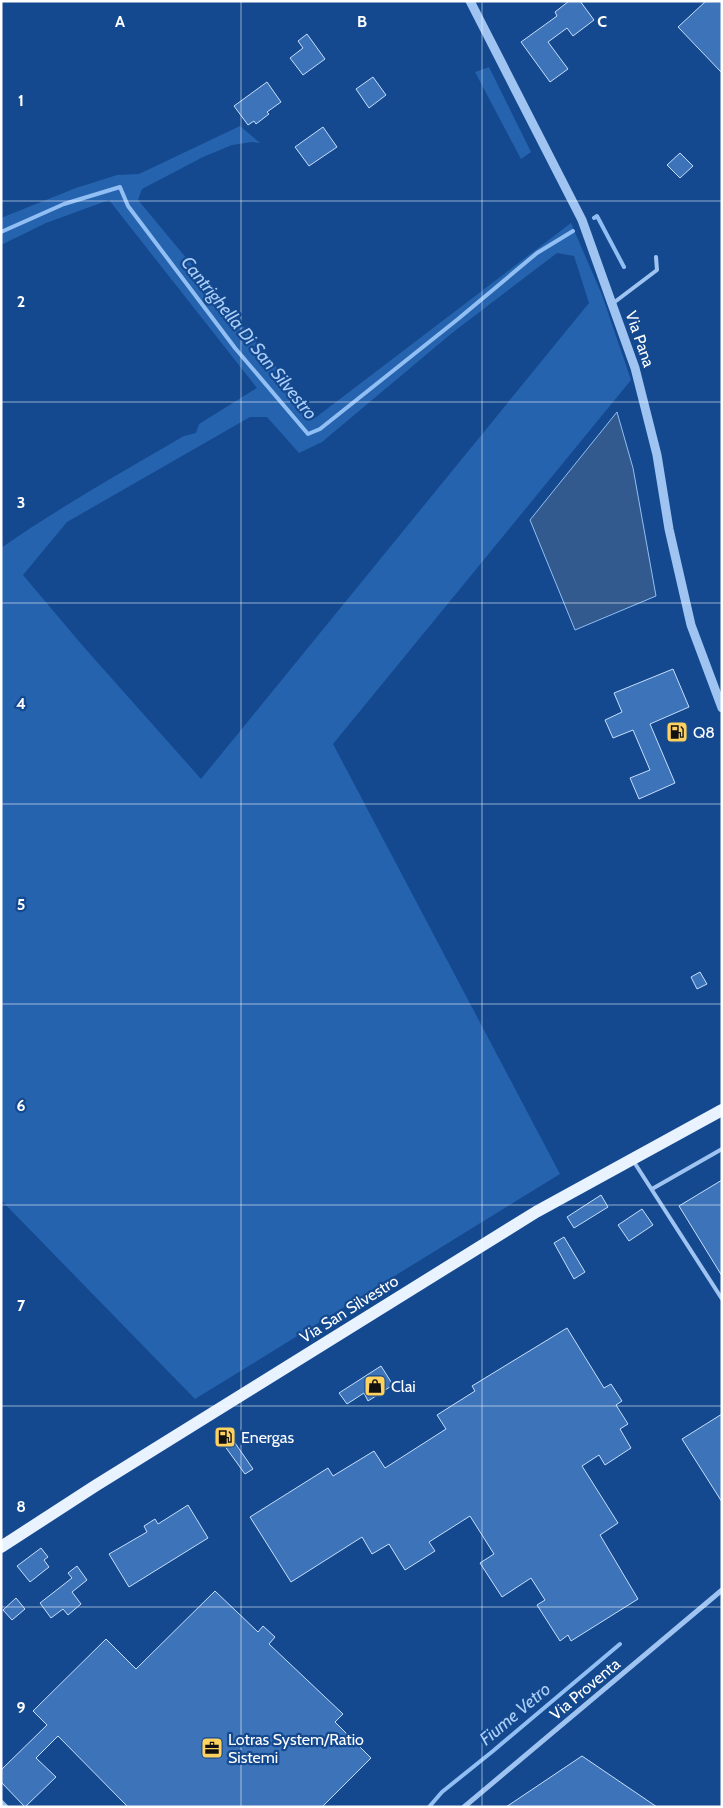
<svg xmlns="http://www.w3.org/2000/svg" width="723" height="1808" font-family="Cabin,sans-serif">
	<rect width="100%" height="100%" fill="#14498f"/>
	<path fill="#2663ae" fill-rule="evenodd" d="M489,67l42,85 -10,7 -46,-87z
		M240,126l20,17 -8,-1 -20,3 -29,12 -61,32 -4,11 129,155 48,63 256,-195 31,72 29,85 -298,364 227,430 -365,225 -194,-199v-652c59,-41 121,-76 183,-112l12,-3 3,-9 58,-36 -148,-188 -63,23 -45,22v-27l75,-30 41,-13 22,-1zM557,253l17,3 15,47 -388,476 -119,-134 -59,-70 44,-53 183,-105h17l32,36 23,-11 130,-109z"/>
	<path fill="#325a8e" stroke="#91bff4" d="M617,412l16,56 23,128 -81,34 -45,-110z"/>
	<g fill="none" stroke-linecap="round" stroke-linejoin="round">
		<path stroke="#91bff4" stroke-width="4" d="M594,218l3,-2 27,51
			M1,232l63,-28 56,-17 8,19 107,142 73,86 12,-5 138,-110 79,-66 36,-22
			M429,1807l13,-15 51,-41 127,-107"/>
	</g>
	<path fill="#3d73b8" stroke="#c6defc" d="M569,1h11l14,19 -21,16 -6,-8 -19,14 20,27 -18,13 -29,-40 36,-26 -2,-4z
		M706,1h16v72l-44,-46z
		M307,34l18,25 -22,16 -13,-17 13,-10 -5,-7z
		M373,77l13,18 -17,13 -13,-19z
		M267,82l14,20 -14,10 2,2 -13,10 -2,-3 -6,4 -14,-19z
		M323,127l14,20 -28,19 -14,-19z
		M680,153l13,13 -13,12 -13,-13z
		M673,669l16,38 -39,17 25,59 -36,16 -9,-21 20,-8 -17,-40 -20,8 -8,-18 17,-8 -8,-19z
		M700,972l7,12 -10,5 -6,-12z
		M722,1180v96l-43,-70z
		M601,1195l7,12 -34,21 -7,-11z
		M642,1209l11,16 -24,16 -11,-16z
		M564,1237l21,35 -11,7 -20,-36z
		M567,1328l37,60 7,-4 11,17 -6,4 12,19 -8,5 11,19 -26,17 -6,-10 -17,11 36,57 -18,12 38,64 -67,42 -3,-6 -8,6 -23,-36 8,-5 -14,-22 -29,19 -22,-34 14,-9 -24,-38 -41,26 6,9 -30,19 -16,-26 -17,10 -10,-17 -71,45 -41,-65 78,-49 5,8 41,-25 11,17 61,-39 -9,-14 38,-24 -3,-5z
		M381,1366l12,19 -25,16 -4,-8 -17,11 -8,-11z
		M722,1414v88l-40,-63z
		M228,1429l6,9 -1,2 20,29 -8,5 -21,-29 -2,1 -6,-10z
		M188,1505l20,33 -79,49 -20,-33 38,-22 -3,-6 11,-7 3,5z
		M41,1548l7,9 -4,3 5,7 -19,15 -13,-16z
		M77,1566l10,14 -15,12 9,12 -13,11 -5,-6 -12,9 -11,-15 32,-25 -4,-5z
		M215,1591l43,41 5,-6 12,11 -6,7 74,70 -8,8 36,36 -49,49h-194l-70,-71 -22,22 20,19 -31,30 -24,-25v-12l46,-45 -14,-14 73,-72 30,30z
		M16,1598l9,11 -13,11 -9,-10z
		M582,1756l75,51h-151z"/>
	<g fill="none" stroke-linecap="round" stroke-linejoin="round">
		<path stroke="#9fc4f1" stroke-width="4" d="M612,304l45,-34 -1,-13
			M634,1162l88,137
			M652,1189l70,-40"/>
		<path stroke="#9fc4f1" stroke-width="5" d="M1,1802l5,5
			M464,1807l258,-217"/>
		<path stroke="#9fc4f1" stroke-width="9" d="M470,1l112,219 30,84 23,64 22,87 12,74 22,96 31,83"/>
		<path stroke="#e9f2ff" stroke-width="12" d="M1,1547l94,-61 441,-274 186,-102"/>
	</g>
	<path fill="none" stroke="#fff" stroke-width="1" stroke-opacity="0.55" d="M241,1v1806M482,1v1806M1,201h721M1,402h721M1,603h721M1,804h721M1,1004h721M1,1205h721M1,1406h721M1,1607h721"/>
	<defs>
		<g id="fuel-square" transform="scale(1.125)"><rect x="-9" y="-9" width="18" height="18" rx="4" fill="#ffd25f" stroke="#14498f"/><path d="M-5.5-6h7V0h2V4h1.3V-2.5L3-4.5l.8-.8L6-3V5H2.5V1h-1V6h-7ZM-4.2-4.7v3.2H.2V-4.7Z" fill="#111"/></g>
		<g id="shop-square" transform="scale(1.125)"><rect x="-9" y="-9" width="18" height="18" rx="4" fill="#ffd25f" stroke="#14498f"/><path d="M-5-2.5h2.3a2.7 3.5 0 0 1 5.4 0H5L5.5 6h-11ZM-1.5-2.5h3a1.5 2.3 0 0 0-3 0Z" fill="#111"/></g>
		<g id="office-square" transform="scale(1.125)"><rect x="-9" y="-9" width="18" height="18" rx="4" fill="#ffd25f" stroke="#14498f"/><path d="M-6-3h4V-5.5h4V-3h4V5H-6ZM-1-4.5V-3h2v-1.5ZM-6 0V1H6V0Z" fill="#111"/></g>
	</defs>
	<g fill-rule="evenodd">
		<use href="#fuel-square" x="677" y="732"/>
		<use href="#shop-square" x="375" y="1386"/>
		<use href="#fuel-square" x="225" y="1437"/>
		<use href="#office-square" x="212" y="1748"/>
	</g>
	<g text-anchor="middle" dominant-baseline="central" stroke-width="4.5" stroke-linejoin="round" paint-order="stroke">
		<g font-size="16" fill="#fff" stroke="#14498f">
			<text transform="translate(640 339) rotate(71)">Via Pana</text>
			<text transform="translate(349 1309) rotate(-32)">Via San Silvestro</text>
			<text transform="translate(585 1689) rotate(-40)">Via Proventa</text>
		</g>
		<g font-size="16" fill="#fff" stroke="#14498f" text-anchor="start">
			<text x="693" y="732">Q8</text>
			<text x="391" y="1386">Clai</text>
			<text x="241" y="1437">Energas</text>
			<text x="228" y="1739">Lotras System/Ratio<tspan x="228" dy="18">Sistemi</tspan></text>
		</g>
		<g font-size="18" font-style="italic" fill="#abcef8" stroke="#14498f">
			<text transform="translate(249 338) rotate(51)">Cantrighella Di San Silvestro</text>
			<text transform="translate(515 1714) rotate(-40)">Fiume Vetro</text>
		</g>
	</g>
	<g font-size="16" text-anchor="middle" font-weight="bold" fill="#fff" stroke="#14498f" stroke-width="4.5" stroke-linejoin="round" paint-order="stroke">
		<text x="120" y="27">A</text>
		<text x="362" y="27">B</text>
		<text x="602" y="27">C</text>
		<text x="21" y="106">1</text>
		<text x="21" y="307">2</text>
		<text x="21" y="508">3</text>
		<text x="21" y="709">4</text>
		<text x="21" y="910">5</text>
		<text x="21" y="1111">6</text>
		<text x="21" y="1311">7</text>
		<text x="21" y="1512">8</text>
		<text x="21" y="1713">9</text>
	</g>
	<rect width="723" height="1808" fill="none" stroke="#ffffff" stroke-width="5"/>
</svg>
